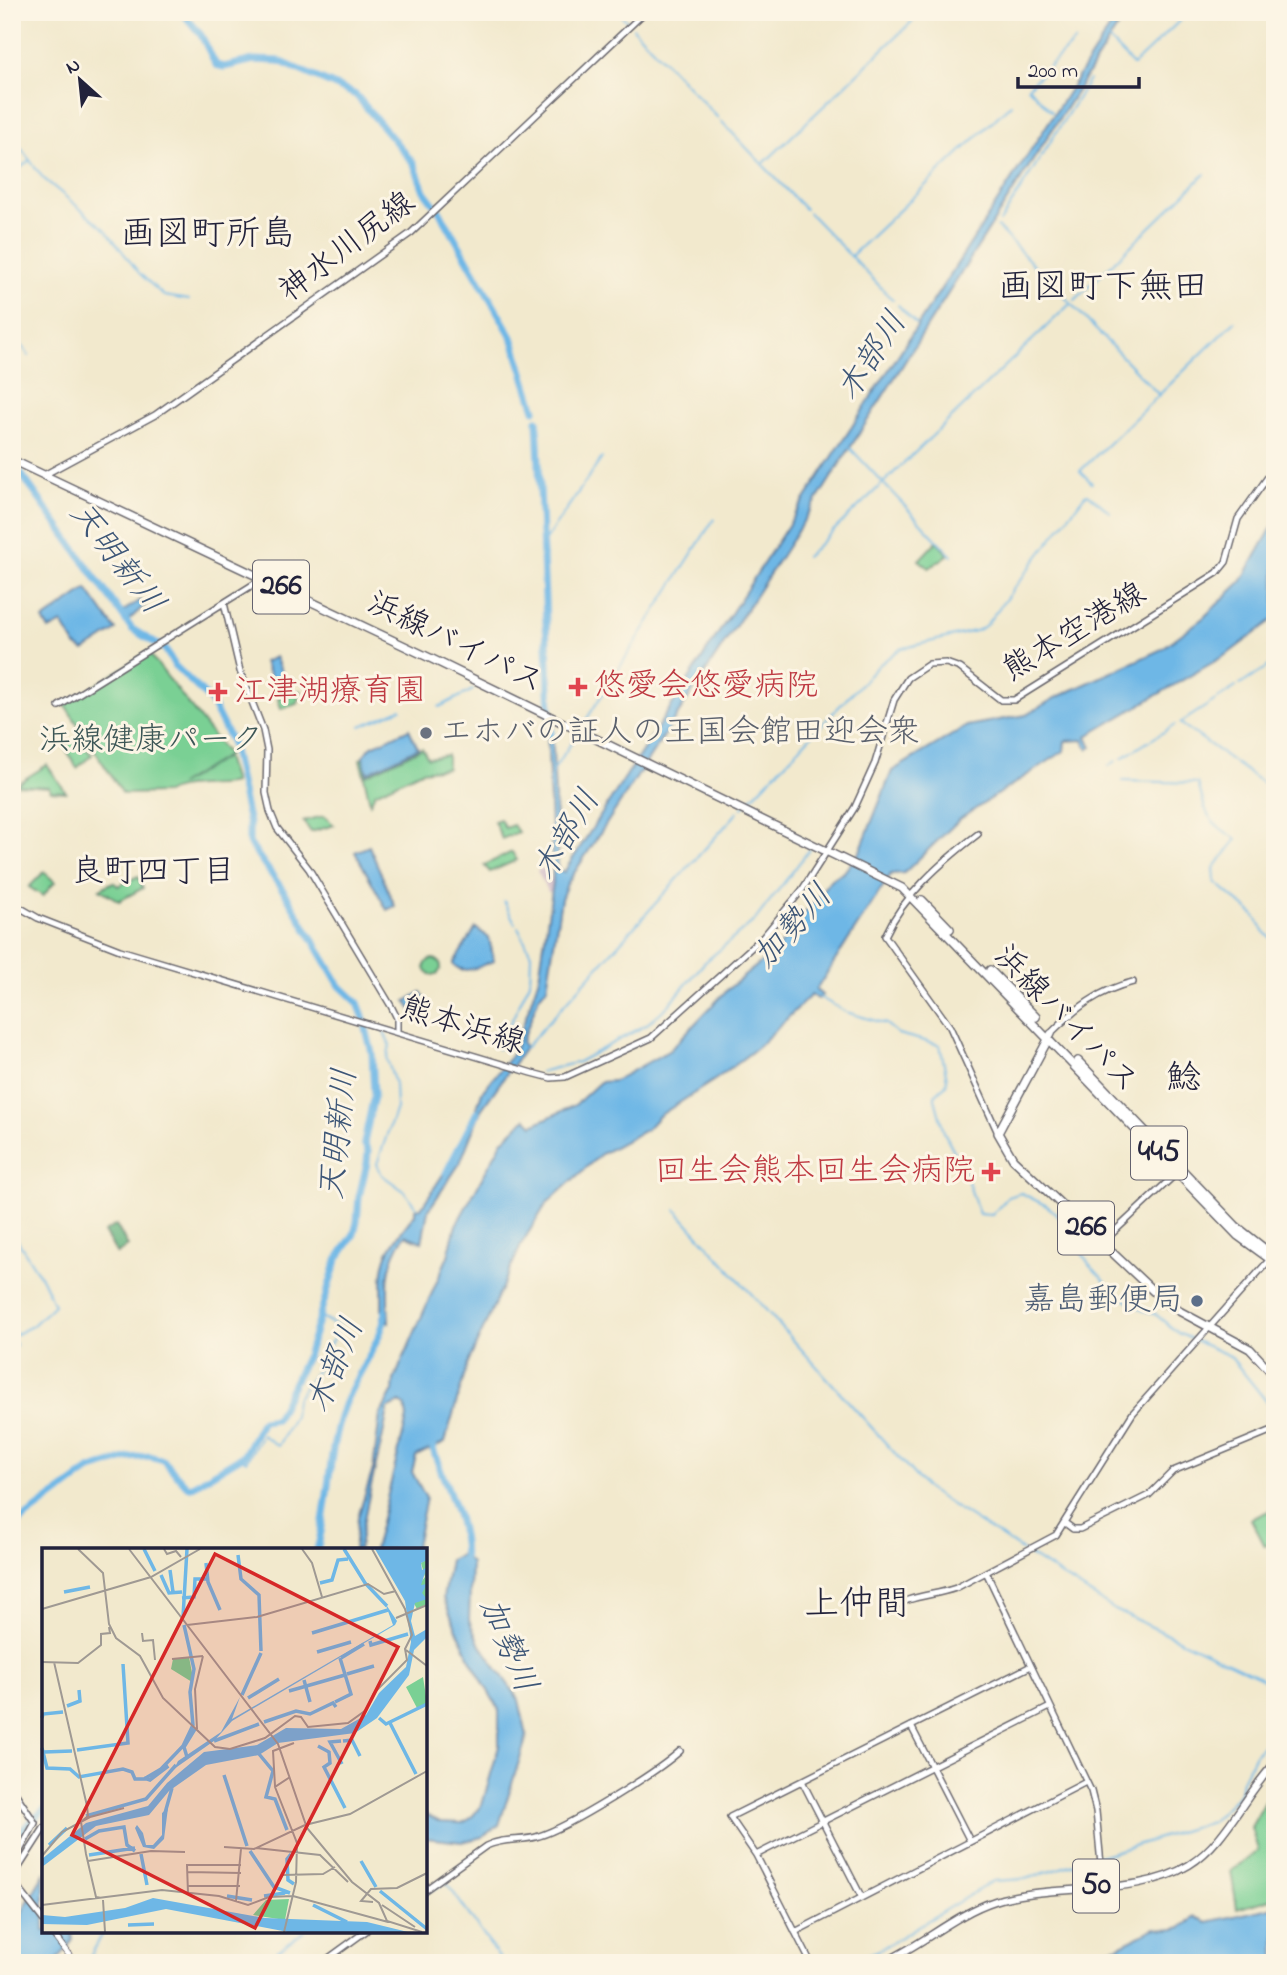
<svg xmlns="http://www.w3.org/2000/svg" width="1287" height="1975" font-family="'Indie Flower','Klee One',sans-serif">
	<rect width="100%" height="100%" fill="#fcf5e5"/>
	<filter id="ink" filterUnits="userSpaceOnUse"><feTurbulence type="fractalNoise" baseFrequency=".0143" numOctaves="2"/><feDisplacementMap in="SourceGraphic" scale="14" xChannelSelector="R" yChannelSelector="G"/><feConvolveMatrix kernelMatrix="1 2 1 2 8 2 1 2 1" color-interpolation-filters="sRGB"/></filter>
	<filter id="wash" filterUnits="userSpaceOnUse"><feTurbulence type="fractalNoise" baseFrequency=".00686" numOctaves="4" result="noise"/><feDisplacementMap in="SourceGraphic" scale="28" xChannelSelector="R" yChannelSelector="G"/><feGaussianBlur stdDeviation="1.57" result="paint"/><feColorMatrix in="noise" values="0 0 0 0 0 0 0 0 0 0 0 0 0 0 0 0 0 1.4 0 .05"/><feComposite in="paint" operator="in"/></filter>
	<g filter="url(#wash)">
		<rect width="100%" height="100%" fill="#f2e9cd"/>
		<path fill="#d1bdc9" d="M545,867l8,15 -2,10h-3l-11,-21z"/>
		<path fill="#7ad094" stroke="#4e7968" stroke-width="2" d="M937,541l11,14 -19,13 -10,-8z
			M148,652l80,103 -49,30 47,-28 8,26c-21,5 -52,0 -68,10l-43,1 -58,-89z
			M300,691l-3,13 -16,5 -3,-11z
			M77,738l15,17 -15,13 -13,-22z
			M422,748l6,10 19,-3v13l-26,3 -46,22 -5,10 -10,-44 3,-1 3,17z
			M47,765l19,27 -15,-1 -2,-4 -34,-2z
			M324,816l10,9 -23,7 -8,-11z
			M500,819l5,9 8,-3 5,7 -16,7 -8,-18z
			M512,852l5,8 -27,12 -6,-7z
			M44,872l11,10 -12,14 -14,-9z
			M138,876l5,12 -24,13 -19,-12 13,-7 5,4z
			M425 967a8 8 0 1 1 16 0a8 8 0 1 1-16 0Z
			M1273,1509l2,33 -10,4 -14,-27z
			M1275,1784v114l-38,11 -6,-38 27,-21 -7,-23z"/>
		<path fill="#63b27e" stroke="#426a5c" stroke-width="2" d="M116,1225l12,21 -11,8 -13,-22z"/>
		<path fill="#6eb7e6" stroke="#486c90" stroke-width="2" d="M1120,12h7l-345,543 -215,329 -6,15 -14,88 -8,10 -17,45 3,6 -44,62 -21,53 -32,48 -6,31 -17,-7c-20,29 -18,52 -16,87l-7,-3c1,-57 -6,-57 33,-105v-5l6,-1 47,-72 14,-44 32,-40 25,-75 14,-94 -6,-158 5,2 6,143 6,2z
			M1275,522v96l-46,35 -142,83 5,11 -4,2 -5,-9 -18,1 -1,10 -104,68 -56,54 -13,1 -75,116 6,5 -4,4 -7,-4 -53,52 -42,32 -57,37 -12,13 -46,25 -54,49 -25,40 -54,120 -23,79 -29,14 -4,16 14,26 -11,52h-41l33,-132 -2,-13 -5,-3 -12,7c-8,47 -23,93 -29,140l-5,1 4,-33 15,-48 7,-54 13,-24 1,-11 54,-124 8,-31 47,-85 23,-22 7,7 4,-2 38,-18 25,-23 14,-1 56,-31 57,-60 49,-40 55,-71 13,-7 16,-21 32,-80 75,-45 59,-11 29,-17 105,-48 43,-32 38,-36z
			M87,589l29,41 -32,21 -9,-6 -13,-22 -13,7 -6,-10z
			M140,600l5,5 -17,16 -6,-9z
			M275,657l14,31 -12,4 -13,-30z
			M409,729l9,19 -51,25 -4,-17 9,-10z
			M369,846l26,60 -8,4 -32,-58z
			M476,928l13,10 5,23c-15,4 -29,16 -41,3z
			M421,992l9,14 -16,7 -8,-12z
			M461,1554l10,9 -2,57 9,21 41,59 8,36 -28,89 -17,12 -20,5 -37,-4v-24l15,8 22,1 8,-4 12,-14 17,-59v-36l-28,-49 -28,-63 7,-38z
			M44,1874v57h28l1,9 -18,23h-43l11,-53z
			M1275,1907v56h-232l74,-16 38,-19c15,4 29,1 40,-11l12,5z"/>
		<g fill="none" stroke-linecap="round" stroke-linejoin="round">
			<path stroke="#6eb7e6" stroke-width="2" d="M618,12l11,11
				M633,28l85,90
				M1108,39l25,26 56,-53
				M1052,112l-24,-25 47,-46
				M721,121l84,88
				M12,136l31,42 63,52 33,43 25,23 25,4
				M763,164l159,-152
				M12,175l18,-15
				M809,213l84,87
				M1000,222l89,-142
				M997,227l162,168 -79,76 12,12
				M851,256l160,-152
				M1075,300l130,-126
				M898,305l18,19
				M12,331l17,25
				M1160,394l75,-73
				M850,448l102,108
				M541,546l61,-88
				M806,557l265,-254
				M1240,685l35,-23
				M1236,687l-56,36 95,69
				M439,707l34,-17
				M361,726l40,-17
				M581,728l133,-209
				M1122,758l53,-33
				M1109,766l7,-5
				M554,769l24,-36
				M1123,781l75,2c9,34 9,39 39,56l-23,29 1,14 39,33 11,18 10,8
				M742,808l138,-144 20,-15 79,-19 7,-5 99,-130 3,-1 22,18
				M504,901l11,22
				M819,997l27,15 40,12 12,10 42,11 7,34 -1,6 -11,10v4l9,33 20,38 15,44 13,1 16,-18 13,-4 26,13 10,8 32,50 27,29 26,17 12,3 24,20 52,23 45,56
				M384,1032l6,13 -3,14 8,25 1,24 -19,56 5,11 22,16 12,16
				M525,1048l213,-236
				M498,1049l32,-67 1,-28 -13,-27
				M540,1072l38,-10 68,-37 23,-20 35,-42 51,-43 55,-71
				M676,1210l251,279 188,121 143,66 17,12
				M12,1232l30,47 12,26 -22,21 -20,10
				M12,1338l4,7 -4,3
				M241,1456l5,5 16,-26 16,11 16,-30 2,-17 29,-40v-8l16,-23 -20,-11
				M1275,1464c-9,19 -10,31 0,50
				M425,1894l21,-12 57,81
				M87,1963l17,-32
				M261,1963l44,-32
				M844,1963l35,-13 114,-69 32,-2 186,-57 29,-29 2,-13 13,-26 20,-20"/>
			<path stroke="#6eb7e6" stroke-width="7" d="M182,12l19,23 15,30 8,2 30,-7 25,1 77,34 58,69 10,27 16,21 72,125 23,73
				M537,420l14,315
				M12,461l120,168 33,20 10,17 35,34 21,41 18,83v19l38,53 53,90 18,17 5,13 9,37 2,42 -10,48 4,8 -1,12 -8,34 -2,25 -3,12 -17,26 -29,93 -32,66 -14,2 -18,34 -53,32 -4,-1 -24,-26 -13,-4 -21,2 -38,11 -79,58
				M446,1173l31,-61
				M431,1442c11,40 37,79 32,122
				M317,1550c13,-48 10,-98 27,-145 10,-26 42,-71 41,-93
				M12,1848l11,-19 21,-19"/>
		</g>
	</g>
	<g filter="url(#ink)">
		<g fill="none" stroke-linecap="round" stroke-linejoin="round">
			<g stroke="#6b686e" stroke-width="8">
				<path id="tertiary" d="M224,603l16,68 23,59 4,20 -1,43 4,18 7,17 32,41 82,137 6,12v13
					M59,706l203,-127
					M978,834c-35,27 -74,60 -93,102l65,91 48,106
					M1051,1033c24,-24 48,-43 82,-51
					M1102,1243l77,-72
					M1065,1523l8,6h7l69,-34 24,-24 102,-42
					M986,1572l105,219 5,20 7,75
					M885,1612c25,-18 45,-15 71,-24l100,-53 77,-122 139,-156
					M911,1726l59,115
					M802,1781l59,115
					M756,1855l294,-148
					M12,1878l32,-50
					M425,1890l61,-44c18,-9 36,-4 53,-10 30,-9 118,-64 141,-85
					M795,1932l291,-150
					M322,1963l44,-32
					M811,1963l-55,-108 -26,-38 301,-151"/>
			</g>
			<g stroke="#6b686e" stroke-width="8">
				<path id="secondary" d="M44,475l111,-60 256,-182 234,-221
					M12,903l26,15 82,32 412,123 19,5 14,-1 86,-39 112,-101 39,-47 53,-83 20,-44 19,-63 14,-22 21,-14 17,-1 14,5 41,32h13l203,-127 9,-11 12,-43 37,-52
					M12,1788l23,35 -23,42
					M12,1880l32,41
					M51,1931l24,32"/>
			</g>
			<g stroke="#6b686e" stroke-width="9">
				<path id="primary" d="M882,1963c39,-17 73,-49 113,-62 59,-19 142,-3 194,-36 37,-23 56,-71 86,-102"/>
			</g>
			<g stroke="#6b686e" stroke-width="10">
				<path id="trunk" d="M12,460l418,198 472,230 336,348 37,27
					M922,900l28,29
					M990,970l46,47
					M1051,1034l-53,99 15,26 155,146 82,44 25,27
					M1078,1061l158,165 39,31"/>
			</g>
			<use href="#tertiary" stroke="#fff" stroke-width="5"/>
			<use href="#secondary" stroke="#fff" stroke-width="5"/>
			<use href="#primary" stroke="#fff" stroke-width="6"/>
			<use href="#trunk" stroke="#fff" stroke-width="7"/>
		</g>
	</g>
	<g fill="#e0444e" stroke="#fcf5e5" stroke-width="2.5">
		<path d="M574.5 676.5h7v7h7v7h-7v7h-7v-7h-7v-7h7z"/>
		<path d="M214.5 681.5h7v7h7v7h-7v7h-7v-7h-7v-7h7z"/>
		<path d="M987.5 1161.5h7v7h7v7h-7v7h-7v-7h-7v-7h7z"/>
	</g>
	<circle fill="#6b7280" stroke="#fcf5e5" stroke-width="2.5" cx="426" cy="733" r="7"/>
	<circle fill="#5c6f8a" stroke="#fcf5e5" stroke-width="2.5" cx="1197" cy="1301" r="7"/>
	<g text-anchor="middle" dominant-baseline="central" stroke-width="6" stroke-linejoin="round" paint-order="stroke">
		<g fill="#fcf5e5" stroke="#63616e" stroke-width="2">
			<rect x="253" y="560.5" width="56" height="53" rx="5"/>
			<rect x="1131" y="1126.5" width="56" height="53" rx="5"/>
			<rect x="1058" y="1201.5" width="56" height="53" rx="5"/>
			<rect x="1073" y="1859.5" width="46" height="53" rx="5"/>
		</g>
		<g font-size="30" font-weight="bold" fill="#22223b">
			<text x="281" y="587">266</text>
			<text x="1159" y="1153">445</text>
			<text x="1086" y="1228">266</text>
			<text x="1096" y="1886">50</text>
		</g>
		<g font-size="32" fill="#22223b" stroke="#fcf5e5">
			<text transform="translate(348 248) rotate(-37)">神水川尻線</text>
			<text transform="translate(1075 633) rotate(-31)">熊本空港線</text>
			<text transform="translate(455 644) rotate(26)">浜線バイパス</text>
			<text transform="translate(1065 1020) rotate(46)">浜線バイパス</text>
			<text transform="translate(462 1027) rotate(17)">熊本浜線</text>
		</g>
		<g font-size="32" fill="#be3a42" stroke="#fcf5e5" text-anchor="start">
			<text x="594" y="687">悠愛会悠愛病院</text>
			<text x="234" y="692">江津湖療育園</text>
			<text x="975" y="1172" text-anchor="end">回生会熊本回生会病院</text>
		</g>
		<g font-size="32" fill="#5b616d" stroke="#fcf5e5" text-anchor="start">
			<text x="440" y="733">エホバの証人の王国会館田迎会衆</text>
		</g>
		<g font-size="32" fill="#3c5656" stroke="#fcf5e5">
			<text x="151" y="741">浜線健康パーク</text>
		</g>
		<g font-size="32" fill="#4e5e75" stroke="#fcf5e5" text-anchor="end">
			<text x="1183" y="1301">嘉島郵便局</text>
		</g>
		<g font-size="33" font-style="italic" fill="#3d5677" stroke="#fcf5e5">
			<text transform="translate(873 357) rotate(-57)">木部川</text>
			<text transform="translate(116 559) rotate(52)">天明新川</text>
			<text transform="translate(568 836) rotate(-60)">木部川</text>
			<text transform="translate(794 927) rotate(-48)">加勢川</text>
			<text transform="translate(340 1134) rotate(-84)">天明新川</text>
			<text transform="translate(337 1366) rotate(-68)">木部川</text>
			<text transform="translate(507 1646) rotate(67)">加勢川</text>
		</g>
		<g font-size="33" fill="#22223b" stroke="#fcf5e5">
			<text x="153" y="873">良町四丁目</text>
		</g>
		<g font-size="35" fill="#22223b" stroke="#fcf5e5">
			<text x="208" y="235">画図町所島</text>
			<text x="1103" y="288">画図町下無田</text>
			<text x="1184" y="1079">鯰</text>
			<text x="857" y="1605">上仲間</text>
		</g>
	</g>
	<g transform="translate(42 1548)">
		<rect width="385" height="385" fill="#f2e9cd"/>
		<path d="M385,11v45l-10,5 -7,-13 15,-19 -4,-14zM147,109l4,21 -1,4 -21,-13 2,-10zM381,129l4,26 -10,5 -11,-21zM247,351l-4,21 -32,-5 13,-15z" fill="#7ad094"/>
		<path d="M333,1h52v11l-6,3 1,7 5,-3 -6,18 6,-1 -5,9 5,6 -12,4 -4,18 4,15 12,-7v8l-13,13 -5,25 -32,43 -22,15 -77,10 -19,12 -53,10 -37,26 -20,24 -53,11 -54,41v-8l44,-36 62,-17 19,-23 37,-31 53,-7 29,-17 55,1 25,-14 13,-22 27,-26 5,-25 -6,-41zM343,55l12,18 -2,4 -163,96 -18,20 -40,28 4,-8 43,-29 19,-35 -8,22 161,-94zM126,260l-4,31 -10,10 -11,-2 -8,-19 2,-3 6,8 3,12h7l9,-10v-22zM111,350l112,20 102,4 41,10h-120l-122,-23 -79,16 -45,-1v-9l23,2 60,-9z" fill="#6eb7e6"/>
		<path fill="none" stroke="#6eb7e6" stroke-width="3.5" d="M102,1l11,22M302,1l21,34 22,23M196,7l3,24 18,16 2,56M164,15l2,19 12,28M128,22l3,22M119,27l8,18 13,-1M278,35l12,-3 6,-20 10,-1M22,44l26,-5M140,50l12,-1 1,-18h12M141,69l4,-68M270,85l76,-23M328,93l1,4 37,-11M275,104l34,-10M299,110l23,-14M305,126l27,-8M262,132l6,22M247,143l56,-16M200,147l19,-42M206,150l31,-19M293,154l16,-8 -11,-36M25,158l13,-5 -1,-11M0,170l1,-4 20,-2M337,170l7,6 41,-20M222,174l32,-11 14,3 23,-11 3,4M348,175l26,51M172,193l45,-17M299,193l-11,1 12,22M301,193l9,-1 8,16M276,198l11,6 1,11 -6,4 21,41M0,200l5,20 23,1 9,8 44,-8 9,3 3,7h9l17,-10 22,-23 10,-21 -3,-33 4,-23 -10,-44M35,202l51,-7 -5,-79M2,204l28,-1M217,206l14,17 -7,26 9,2 12,31M145,209l-3,-10 11,-18M182,227l23,71M102,230l6,2 17,-13 -2,-3M123,265l7,-25M44,268l60,-17 30,-34M43,291l14,-8 25,-4 3,18 8,6M7,297l18,-17M208,303l24,36 16,6M99,306l6,31M249,306l-4,5 1,21 6,4M47,307l46,-7M319,313l15,26M338,343l47,38M185,348l25,4M222,348l21,-3M271,357l34,17M86,377l26,-1"/>
		<path fill="none" stroke="#9f9993" stroke-width="2" d="M36,1l25,24 6,51 7,14 24,18 23,42 52,49 15,2 35,-11 30,-22 6,1 7,10 40,-4 18,-13 8,-17 33,-33 -2,-11 7,-14 -7,-26 -33,-60M87,1l149,195 29,84 45,54 27,21 8,18 35,11M122,1l3,5 9,-3 5,6M260,1l10,14 10,34M0,61l109,-32 49,-28M354,70l31,-13M145,77l70,-8 111,-33 16,10 12,-3M100,85l1,8 10,-1 2,20M364,102l21,16M130,111l31,-3M0,114l36,1 23,-18v-11l9,-1 -1,-6M12,114l33,144 1,10 -7,6 5,32 10,43 6,1M155,181l-2,-40 8,-33M233,238l-2,-35 21,-8M182,299l30,2 51,-24 45,-11 77,-43M214,300l64,7 28,27M0,308l20,-24 28,-15 34,-9M46,313l63,-10 34,1M146,324l53,1M241,327l40,-1 12,-7M146,338h52M146,345l-1,-28h54M61,352l2,32M194,353l5,-52M331,354l-12,-1 10,-12 26,-1 30,-15M0,357l120,-15 57,6 29,9 21,-8 24,-1 95,26M340,357l33,22M242,384l12,-50 1,-39 -22,-56 15,-10"/>
		<path fill="#d62828" fill-opacity="0.15" stroke="#d62828" stroke-width="3.5" d="M173,6l183,93 -143,281 -183,-93z"/>
		<rect width="385" height="385" fill="none" stroke="#22223b" stroke-width="3.5"/>
	</g>
	<rect width="1287" height="1975" fill="none" stroke="#fcf5e5" stroke-width="42"/>
	<g transform="translate(80 80) rotate(333)" stroke="#fcf5e5" stroke-width="5" paint-order="stroke">
	<path d="M0-5L12 26L0 18L-12 26Z" fill="#22223b"/>
	<text y="-10" font-size="19" font-weight="bold" text-anchor="middle" fill="#22223b">N</text>
	</g>
	<path d="M1018 77v10h121v-10" fill="none" stroke="#22223b" stroke-width="3.5"/>
	<text x="1028" y="77" font-size="21" fill="#22223b" stroke="#fcf5e5" stroke-width="5" paint-order="stroke">200 m</text>
</svg>
